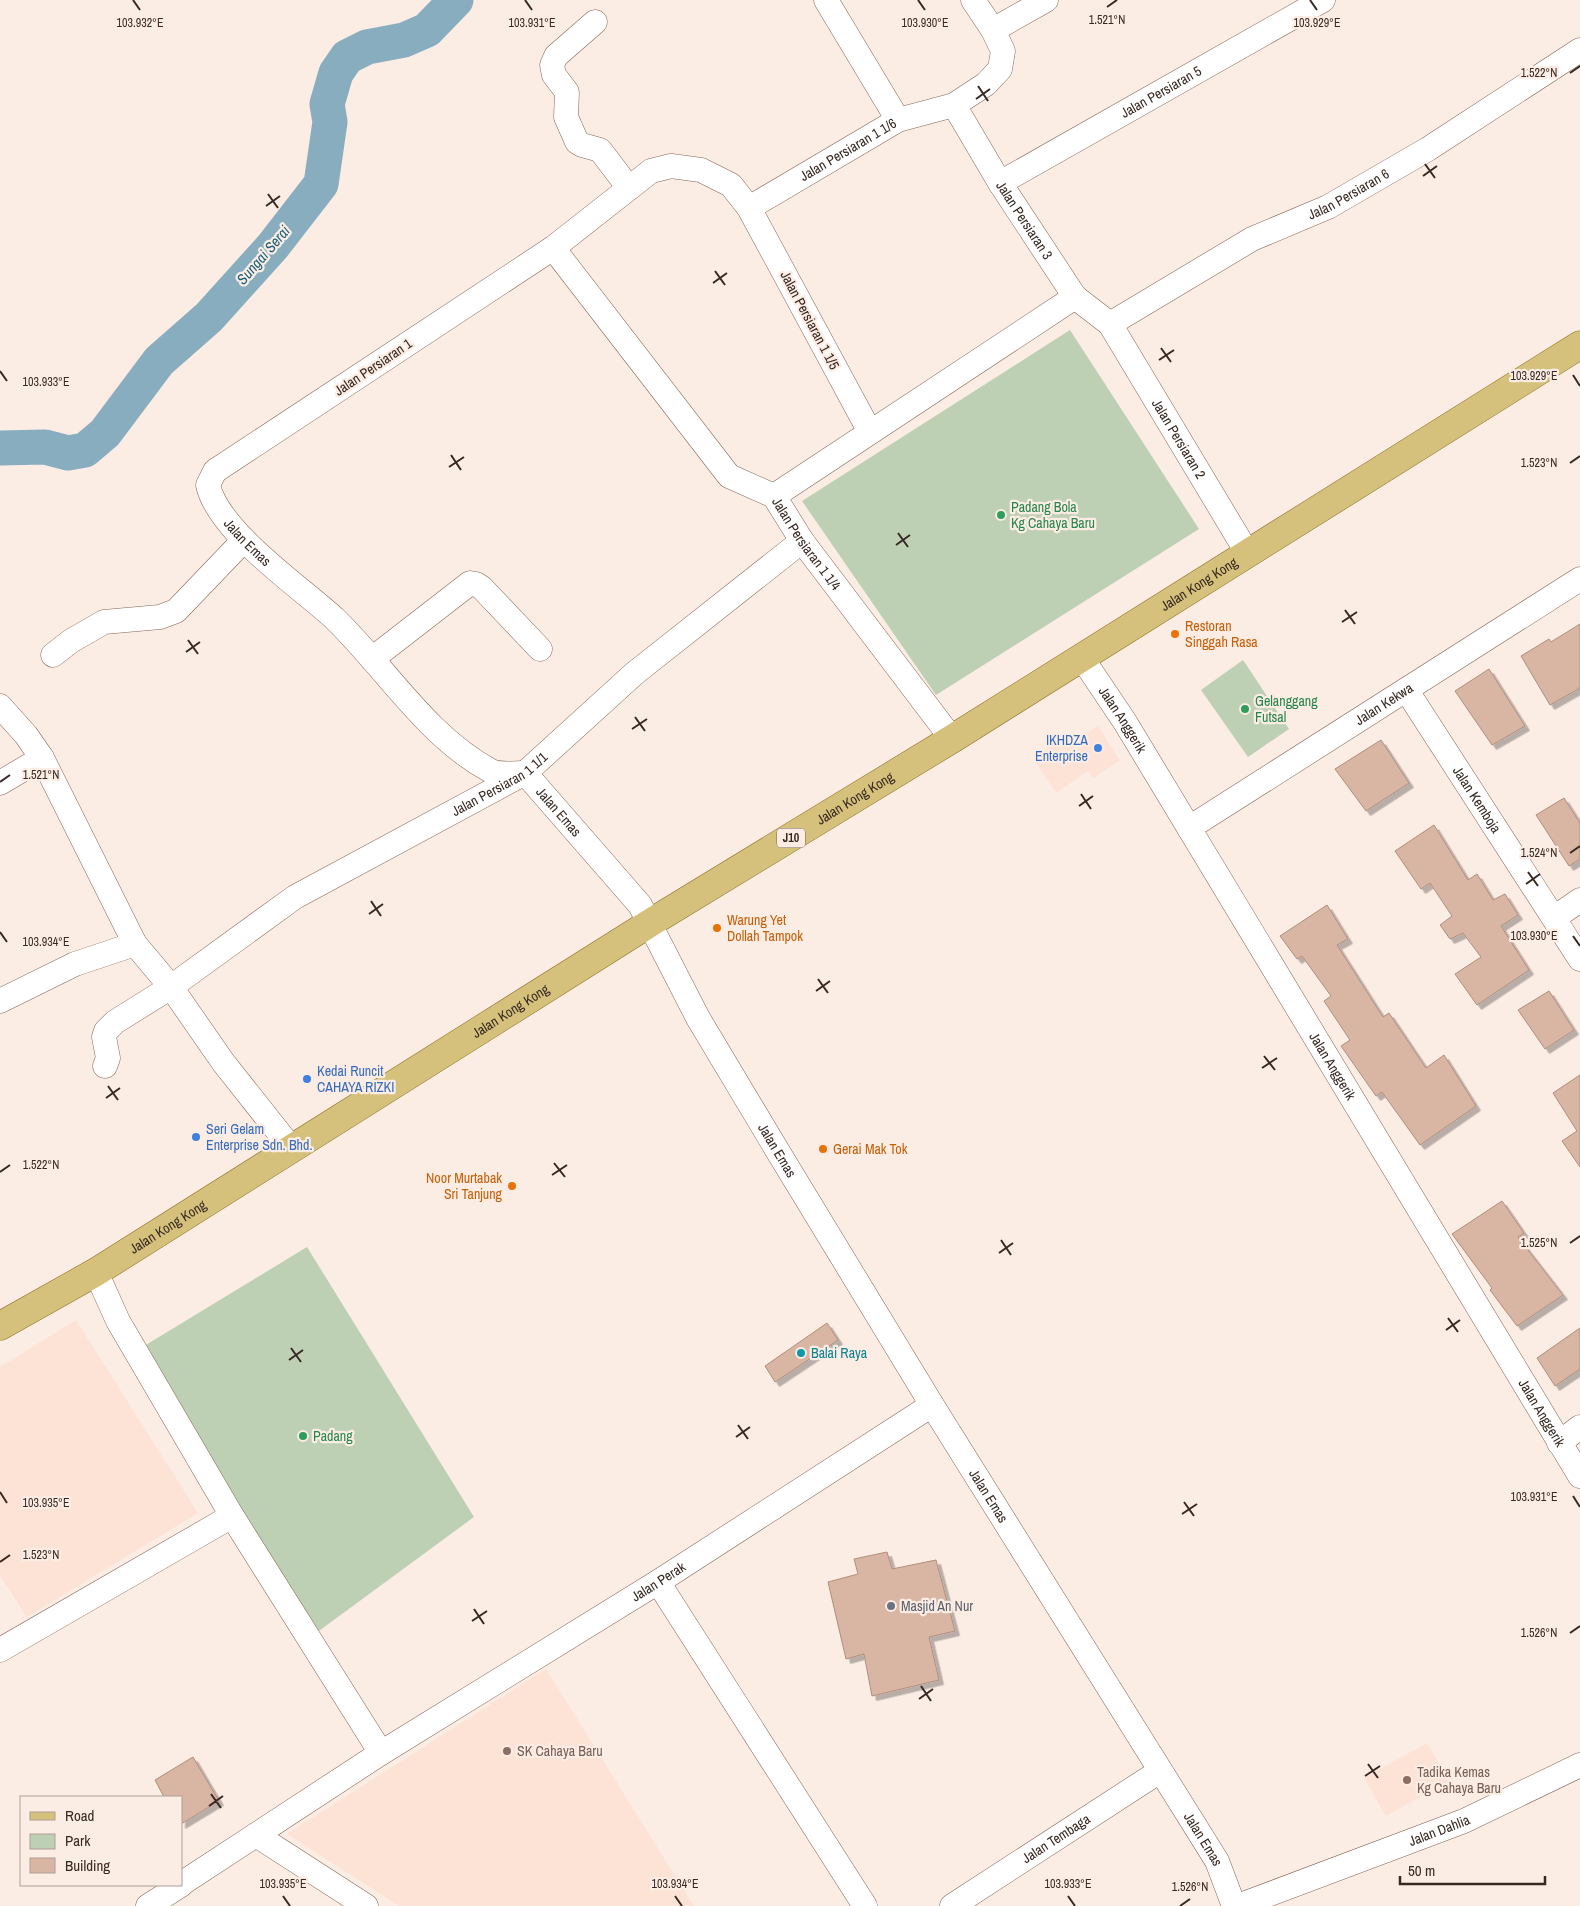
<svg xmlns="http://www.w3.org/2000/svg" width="1580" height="1906" font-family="'Archivo Narrow',sans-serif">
	<defs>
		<filter id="shadow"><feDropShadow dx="4.5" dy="4.5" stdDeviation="0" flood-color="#0004"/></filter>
	</defs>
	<rect width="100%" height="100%" fill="#fbece4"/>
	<path fill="#fde3d5" d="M1098,726l22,34 -27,18 -5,-7 -32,22 -23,-35 32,-21 8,5z
		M76,1320l122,193 -171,104 -27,-41v-209z
		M546,1669l148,237h-295l-112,-72z
		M1427,1743l22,38 -63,35 -22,-38z"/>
	<path fill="#bed0b3" d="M1070,330l129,199 -263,166 -134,-194z
		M1243,660l46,69 -41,28 -47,-67z
		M307,1247l167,270 -162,119 -181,-282z"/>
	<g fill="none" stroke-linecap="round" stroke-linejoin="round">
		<path stroke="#87adbe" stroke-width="35" d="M0,448l45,-1 23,6 17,-3 20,-17 54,-72 50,-44 64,-71 48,-62 9,-62 -3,-18 9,-31 11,-16 20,-10 37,-7 23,-10 29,-30"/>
	</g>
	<path fill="#d9b6a3" stroke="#af8e7c" filter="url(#shadow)" d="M1580,624v64l-30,17 -29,-49 28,-17 2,3z
		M1489,669l36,57 -33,19 -37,-54z
		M1381,740l28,43 -43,28 -31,-42z
		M1564,798l16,25v36l-11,7 -33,-51z
		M1434,825l34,55 9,-6 16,26 12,-6 13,21 -17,11 28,44 -52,35 -22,-31 26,-17 -18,-24 -13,6 -10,-14 12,-9 -22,-33 -9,6 -26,-38z
		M1327,905l21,34 -11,6 46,72 6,-4 37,55 18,-13 32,51 -56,39 -38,-53 -6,4 -35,-50 9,-6 -26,-39 7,-5 -29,-40 -5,3 -17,-23z
		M1549,991l25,39 -29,19 -27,-39z
		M1580,1075v92l-18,-26 15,-10 -24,-38z
		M1502,1201l22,32 -6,4 45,58 -46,31 -27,-36 2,-2 -40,-54z
		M827,1323l11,17 -63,42 -10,-16z
		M1580,1328v41l-25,17 -18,-28z
		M887,1552l5,17 44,-9 19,71 -26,6 10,43 -67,16 -8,-42 -18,5 -18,-77 30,-8 -4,-15z
		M193,1757l26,44 -38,23v-27h-17l-9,-17z"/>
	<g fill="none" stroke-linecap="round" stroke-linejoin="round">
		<g stroke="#856655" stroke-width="25">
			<g id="minor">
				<path d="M826,0l72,120"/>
				<path d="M973,0l20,30"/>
				<path d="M595,22l-39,34 -4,9 2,10 13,17 -1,25 11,25 5,3 18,5 29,38"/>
				<path id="s1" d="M954,105l46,78 75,114 35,27 138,230"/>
				<path id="s2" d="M1000,183l323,-183"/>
				<path id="s3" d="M749,208l149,-88 56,-15 32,-21 14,-15 3,-18 -10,-21 53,-30"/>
				<path id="s4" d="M553,248l176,228 45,20 28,45 150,198"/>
				<path id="s5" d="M1110,324l142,-85 76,-32 100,-58 152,-99"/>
				<path id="s6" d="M870,432l-121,-224 -18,-23 -30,-15 -30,-4 -20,5 -98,77 -338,223 -7,14c10,46 91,101 126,133 52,50 92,118 157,153 8,4 24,2 34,2l115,132 58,113 79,132 155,255 285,456 17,45"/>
				<path d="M774,496l301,-199"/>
				<path d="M53,655l18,-14 33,-19 56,-5 16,-6 68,-71"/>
				<path id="s7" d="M1082,658l43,64 455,754"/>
				<path d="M372,659l98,-76 6,1 6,4 58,61"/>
				<path id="s8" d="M1407,691l173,268"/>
				<path d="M0,706l26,29 16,23 93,186 36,43 52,75 68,86"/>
				<path d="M0,783l42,-25"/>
				<path id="s9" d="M1189,828l391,-249"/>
				<path d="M1554,918l26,-18"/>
				<path d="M0,1001l75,-37 60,-20"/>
				<path id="s10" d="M105,1066l3,-8 -4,-21 2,-6 9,-9 56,-35 124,-90 230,-124 110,-100 167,-132"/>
				<path d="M96,1272l22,49 114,195 149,237 -200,131"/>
				<path d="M1559,1443l21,-16"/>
				<path d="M658,1582l207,324"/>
				<path d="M0,1650l232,-134"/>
				<path id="s11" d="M381,1753l277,-171 274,-177"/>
				<path d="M256,1835l110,71"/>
				<path d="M148,1906l33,-21"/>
				<path id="s12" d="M952,1906l208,-135"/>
				<path id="s13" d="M1238,1906l226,-85 116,-56"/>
			</g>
		</g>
		<g stroke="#8c7023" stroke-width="29">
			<g id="major">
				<path id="s14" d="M0,1326l96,-54 554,-349 302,-184 628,-394"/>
			</g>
		</g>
		<use href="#minor" stroke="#fff" stroke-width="24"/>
		<use href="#major" stroke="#d5c17b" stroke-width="28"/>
	</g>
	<path fill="none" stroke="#372922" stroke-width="2" d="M133,0l7,10M525,0l7,10M918,0l7,10M1310,0l7,10M1107,7l10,-7M1570,73l10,-7M978,86l10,15M976,99l14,-10M1425,164l10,14M1423,176l14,-10M268,194l10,14M266,206l14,-10M715,271l10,14M713,283l14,-10M1161,348l10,14M1159,360l15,-10M0,371l7,10M1573,375l7,11M451,455l10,15M1570,463l10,-7M449,467l15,-10M898,533l10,14M896,545l14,-10M1345,610l10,14M1342,622l15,-10M188,640l10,14M186,652l14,-10M635,717l10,14M632,729l15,-10M0,782l10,-7M1081,794l10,15M1079,806l14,-10M1570,853l10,-7M1528,872l10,14M1526,884l14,-10M371,901l10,15M369,914l14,-10M0,932l7,10M1573,936l7,10M818,979l10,14M816,991l14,-10M1264,1056l11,14M1262,1068l15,-10M108,1086l10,14M106,1098l14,-10M554,1163l11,14M0,1172l10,-7M552,1175l15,-10M1001,1240l10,15M1570,1243l10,-7M999,1253l14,-10M1448,1318l10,14M1446,1330l14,-10M291,1348l10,14M289,1360l14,-10M738,1425l10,14M736,1437l14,-10M0,1492l7,11M1573,1496l7,11M1184,1502l10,14M1182,1514l15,-10M0,1562l10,-7M474,1609l10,15M472,1621l15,-10M1570,1633l10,-7M921,1686l10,15M919,1699l14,-10M1368,1764l10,14M1365,1776l15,-10M211,1794l10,14M209,1806l14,-10M283,1896l7,10M675,1896l7,10M1068,1896l7,10M1180,1906l10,-7"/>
	<g fill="#2e9e5b" stroke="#fbece4" stroke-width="2">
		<circle cx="1001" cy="515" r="5"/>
		<circle cx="1245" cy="709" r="5"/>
		<circle cx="303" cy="1436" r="5"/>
	</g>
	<g fill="#e8710a" stroke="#fbece4" stroke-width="2">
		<circle cx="1175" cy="634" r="5"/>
		<circle cx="717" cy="928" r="5"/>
		<circle cx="823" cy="1149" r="5"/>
		<circle cx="512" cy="1186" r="5"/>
	</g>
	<g fill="#3f7fe0" stroke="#fbece4" stroke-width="2">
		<circle cx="1098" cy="748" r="5"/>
		<circle cx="307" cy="1079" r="5"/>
		<circle cx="196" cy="1137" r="5"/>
	</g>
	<circle fill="#0f9aa8" stroke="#fbece4" stroke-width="2" cx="801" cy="1353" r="5"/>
	<circle fill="#6b7280" stroke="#fbece4" stroke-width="2" cx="891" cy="1606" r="5"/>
	<g fill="#8d6e63" stroke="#fbece4" stroke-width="2">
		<circle cx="507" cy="1751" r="5"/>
		<circle cx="1407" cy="1780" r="5"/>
	</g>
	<g text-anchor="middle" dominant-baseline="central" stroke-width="4.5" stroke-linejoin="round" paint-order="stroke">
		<rect fill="#fbece4" stroke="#72645c" stroke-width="1" x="777" y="828.5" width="28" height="19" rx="4"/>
		<g font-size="12" font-weight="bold" fill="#372922">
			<text x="791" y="838">J10</text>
		</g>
		<g font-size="14" fill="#372922" stroke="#fbece4">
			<text stroke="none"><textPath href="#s2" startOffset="185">Jalan Persiaran 5</textPath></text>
			<text stroke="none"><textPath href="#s3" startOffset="115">Jalan Persiaran 1 1/6</textPath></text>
			<text stroke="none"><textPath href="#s5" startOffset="272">Jalan Persiaran 6</textPath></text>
			<text stroke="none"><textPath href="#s1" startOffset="135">Jalan Persiaran 3</textPath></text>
			<text transform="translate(810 320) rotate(62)">Jalan Persiaran 1 1/5</text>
			<text transform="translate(373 367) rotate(-34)">Jalan Persiaran 1</text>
			<text stroke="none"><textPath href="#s1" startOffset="405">Jalan Persiaran 2</textPath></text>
			<text stroke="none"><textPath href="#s6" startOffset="984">Jalan Emas</textPath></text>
			<text stroke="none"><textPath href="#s4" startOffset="395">Jalan Persiaran 1 1/4</textPath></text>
			<text stroke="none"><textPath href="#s14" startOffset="1410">Jalan Kong Kong</textPath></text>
			<text stroke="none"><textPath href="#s9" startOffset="231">Jalan Kekwa</textPath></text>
			<text stroke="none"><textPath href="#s7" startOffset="74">Jalan Anggerik</textPath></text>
			<text stroke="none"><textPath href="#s10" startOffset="502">Jalan Persiaran 1 1/1</textPath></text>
			<text stroke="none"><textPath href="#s14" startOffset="1005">Jalan Kong Kong</textPath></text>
			<text stroke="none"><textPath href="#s8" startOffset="129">Jalan Kemboja</textPath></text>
			<text stroke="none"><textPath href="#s6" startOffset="1405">Jalan Emas</textPath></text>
			<text stroke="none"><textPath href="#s14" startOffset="600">Jalan Kong Kong</textPath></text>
			<text stroke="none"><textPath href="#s7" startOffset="479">Jalan Anggerik</textPath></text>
			<text stroke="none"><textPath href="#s6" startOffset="1810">Jalan Emas</textPath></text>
			<text stroke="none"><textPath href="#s14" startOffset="195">Jalan Kong Kong</textPath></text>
			<text stroke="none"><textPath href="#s7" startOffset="884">Jalan Anggerik</textPath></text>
			<text stroke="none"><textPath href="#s6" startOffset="2215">Jalan Emas</textPath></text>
			<text stroke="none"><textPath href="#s11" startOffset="326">Jalan Perak</textPath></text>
			<text stroke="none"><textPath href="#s13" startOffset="215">Jalan Dahlia</textPath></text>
			<text stroke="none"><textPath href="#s12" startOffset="124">Jalan Tembaga</textPath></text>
			<text stroke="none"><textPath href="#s6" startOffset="2620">Jalan Emas</textPath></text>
		</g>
		<g font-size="14" fill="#27864d" stroke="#fbece4" text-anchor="start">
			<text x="1011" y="507">Padang Bola<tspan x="1011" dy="16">Kg Cahaya Baru</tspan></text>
			<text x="1255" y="701">Gelanggang<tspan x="1255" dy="16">Futsal</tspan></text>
			<text x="313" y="1436">Padang</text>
		</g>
		<g font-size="14" fill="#c56008" stroke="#fbece4" text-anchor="start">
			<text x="1185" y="626">Restoran<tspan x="1185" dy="16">Singgah Rasa</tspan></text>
			<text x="727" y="920">Warung Yet<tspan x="727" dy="16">Dollah Tampok</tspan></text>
			<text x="833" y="1149">Gerai Mak Tok</text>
			<text x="502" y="1178" text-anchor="end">Noor Murtabak<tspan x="502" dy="16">Sri Tanjung</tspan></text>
		</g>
		<g font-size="14" fill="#366cbe" stroke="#fbece4" text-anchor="start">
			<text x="1088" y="740" text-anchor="end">IKHDZA<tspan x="1088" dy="16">Enterprise</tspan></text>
			<text x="317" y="1071">Kedai Runcit<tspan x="317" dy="16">CAHAYA RIZKI</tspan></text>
			<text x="206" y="1129">Seri Gelam<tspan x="206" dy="16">Enterprise Sdn. Bhd.</tspan></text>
		</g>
		<g font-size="14" fill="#0d838f" stroke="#fbece4" text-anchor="start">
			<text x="811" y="1353">Balai Raya</text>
		</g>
		<g font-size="14" fill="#5b616d" stroke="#fbece4" text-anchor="start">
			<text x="901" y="1606">Masjid An Nur</text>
		</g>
		<g font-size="14" fill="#785e54" stroke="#fbece4" text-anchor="start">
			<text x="517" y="1751">SK Cahaya Baru</text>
			<text x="1417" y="1772">Tadika Kemas<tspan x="1417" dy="16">Kg Cahaya Baru</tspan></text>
		</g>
		<g font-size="15" font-style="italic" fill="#195f78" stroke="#fbece4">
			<text transform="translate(263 255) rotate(-49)">Sungai Serai</text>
		</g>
	</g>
	<g font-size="12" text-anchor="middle" fill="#372922" stroke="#fbece4" stroke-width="4.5" stroke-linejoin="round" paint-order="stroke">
		<text x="1107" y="24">1.521°N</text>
		<text x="140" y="27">103.932°E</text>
		<text x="532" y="27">103.931°E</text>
		<text x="925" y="27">103.930°E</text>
		<text x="1317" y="27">103.929°E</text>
		<text x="1539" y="77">1.522°N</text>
		<text x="1534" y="380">103.929°E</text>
		<text x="46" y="386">103.933°E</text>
		<text x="1539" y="467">1.523°N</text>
		<text x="41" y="779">1.521°N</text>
		<text x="1539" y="857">1.524°N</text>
		<text x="1534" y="940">103.930°E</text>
		<text x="46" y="946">103.934°E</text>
		<text x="41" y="1169">1.522°N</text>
		<text x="1539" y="1247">1.525°N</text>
		<text x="1534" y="1501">103.931°E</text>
		<text x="46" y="1507">103.935°E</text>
		<text x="41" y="1559">1.523°N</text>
		<text x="1539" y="1637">1.526°N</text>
		<text x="283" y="1888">103.935°E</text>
		<text x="675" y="1888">103.934°E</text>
		<text x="1068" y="1888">103.933°E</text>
		<text x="1190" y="1891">1.526°N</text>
	</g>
	<rect x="20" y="1796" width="162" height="90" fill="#fbece4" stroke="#ad9e96"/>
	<rect x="30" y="1812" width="25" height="8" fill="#d5c17b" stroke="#ad9e96"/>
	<text x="65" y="1821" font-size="15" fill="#372922">Road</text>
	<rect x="30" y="1834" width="25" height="15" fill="#bed0b3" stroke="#ad9e96"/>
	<text x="65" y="1846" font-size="15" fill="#372922">Park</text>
	<rect x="30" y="1858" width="25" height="15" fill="#d9b6a3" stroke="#ad9e96"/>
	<text x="65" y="1871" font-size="15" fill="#372922">Building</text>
	<path d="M1400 1876v8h145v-8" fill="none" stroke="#372922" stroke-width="2.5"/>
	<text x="1408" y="1876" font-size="15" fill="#372922" stroke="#fbece4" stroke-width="4" paint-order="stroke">50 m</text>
</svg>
